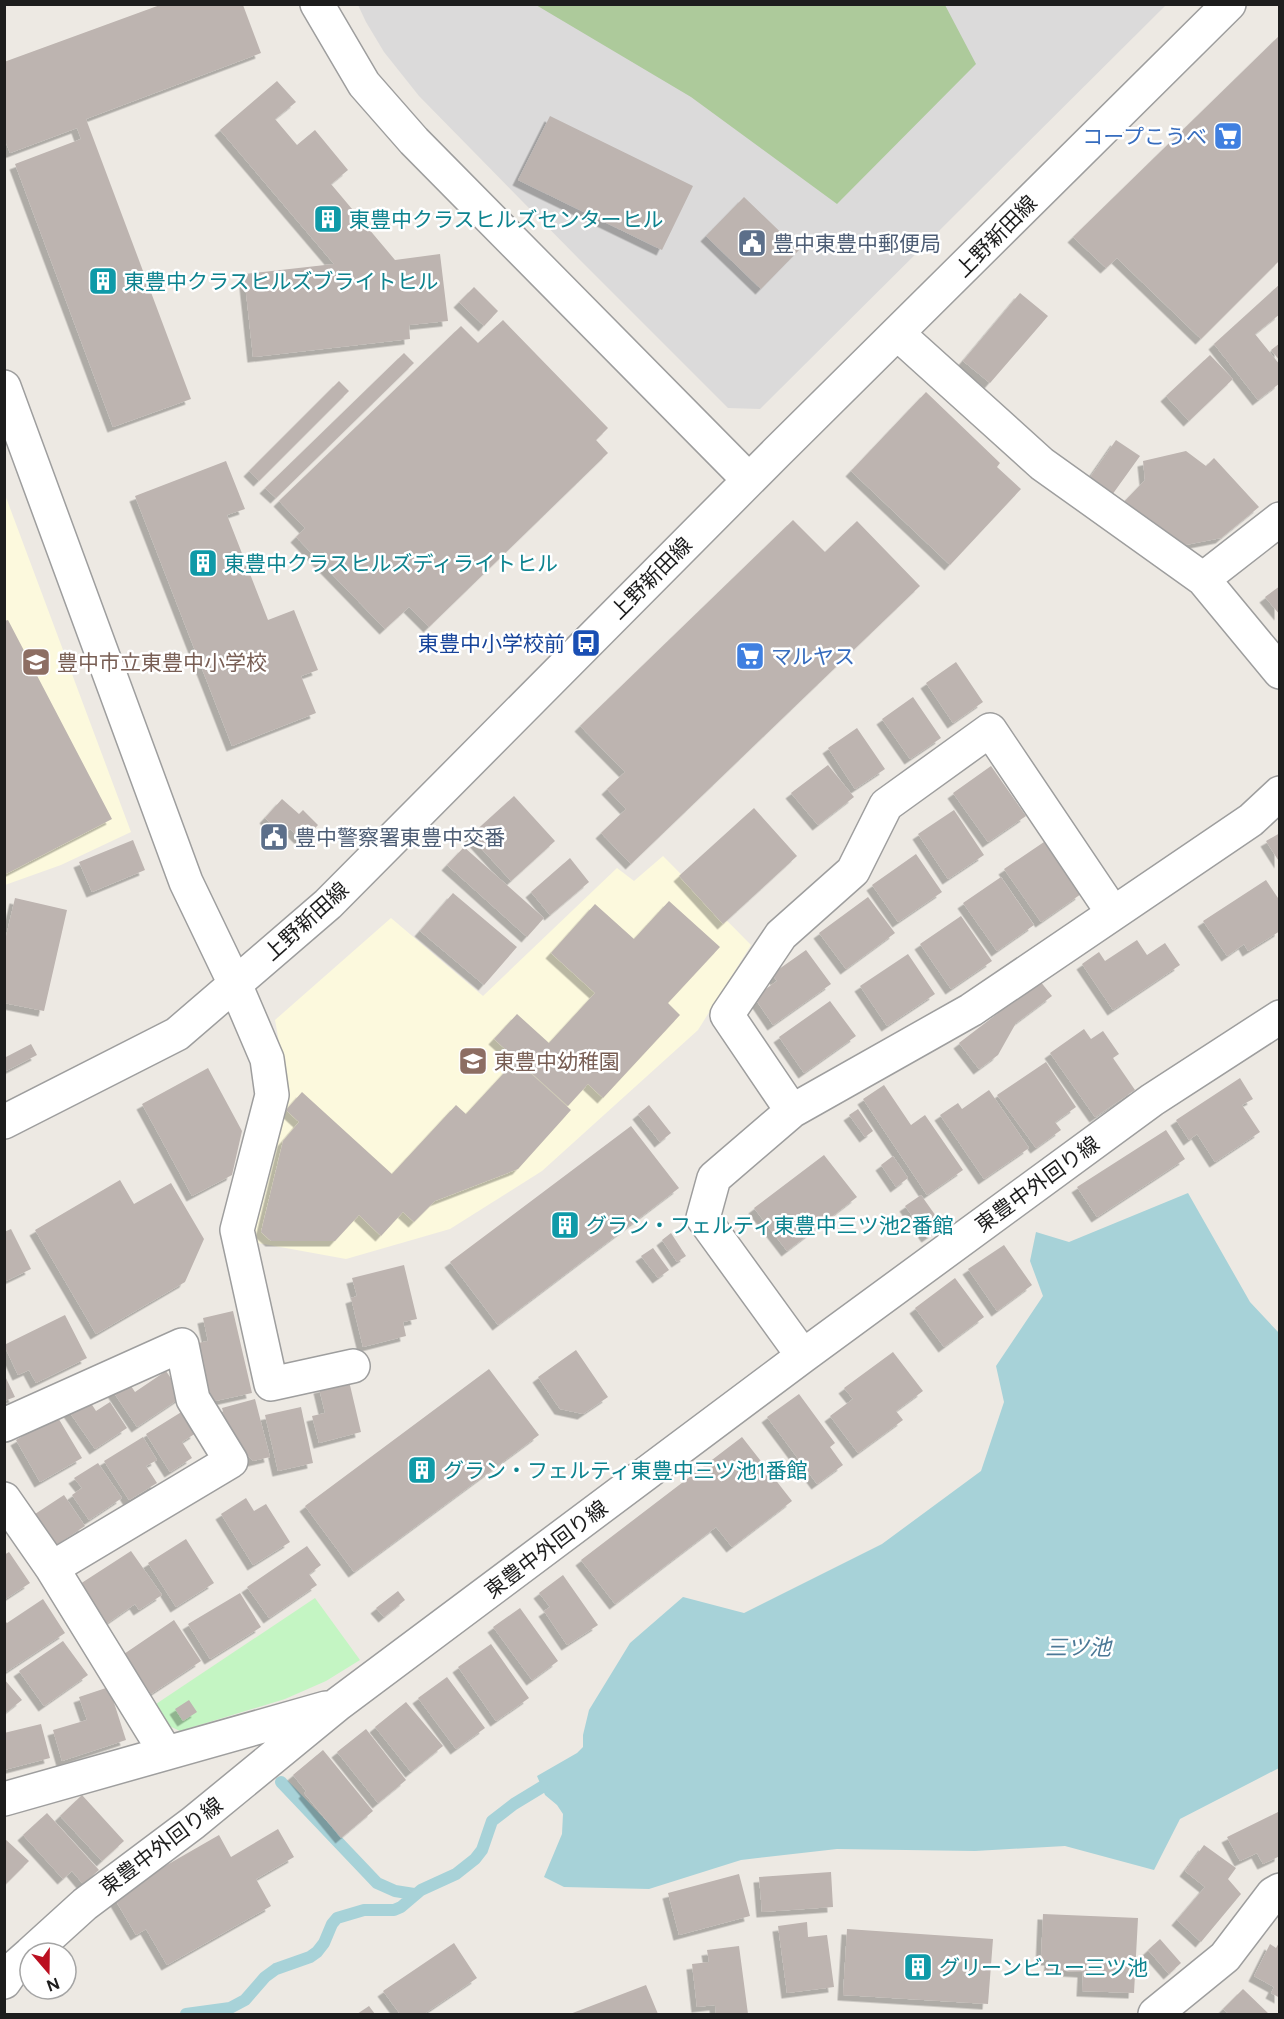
<svg xmlns="http://www.w3.org/2000/svg" width="1284" height="2019" font-family="Figtree,'Noto Sans JP',sans-serif">
	<defs>
		<filter id="shadow"><feDropShadow dx="-5.5" dy="5.5" stdDeviation="0" flood-color="#0004"/></filter>
	</defs>
	<rect width="100%" height="100%" fill="#ede9e3"/>
	<path fill="#dbdada" d="M358,5h808l-406,404 -32,-1 -149,-149 -160,-163 -35,-44 -18,-30z"/>
	<path fill="#fcf9dd" d="M4,492l127,340 -70,33 -56,20z
		M663,856l88,89 -53,85 -156,141 -92,58 -104,30 -94,-17 36,-150 -13,-72 116,-102 92,78 134,-128 17,13z"/>
	<path fill="#adca9b" d="M536,5h409l31,59 -139,140 -146,-107z"/>
	<path fill="#c4f5c3" d="M315,1598l45,62 -34,21 -41,18 -105,32 -15,-7 -12,-18z"/>
	<path fill="#a7d2d8" d="M1188,1193l62,109 29,31v435l-99,51 -26,51 -89,-24 -90,5 -138,-2 -96,11 -92,29 -85,-2 -20,-10 18,-43 1,-20 -6,-9 -12,-10 -8,-19 40,-23 6,-6v-12l6,-25 41,-67 53,-46 61,16 138,-69 99,-73 23,-69 -8,-36 47,-70 -13,-35 6,-29 33,10z"/>
	<g fill="none" stroke-linecap="round" stroke-linejoin="round">
		<path stroke="#a7d2d8" stroke-width="12" d="M281,1782l96,101 18,8 19,3
			M186,2014l44,-6 15,-8 20,-23 11,-8 34,-12 7,-5 7,-9 8,-19 5,-6 27,-8h30l7,-3 20,-17 35,-16 19,-15 7,-9 10,-29 22,-17 28,-17"/>
	</g>
	<path fill="#bdb4b0" filter="url(#shadow)" d="M160,5h83l18,48 -175,66 105,280 -78,28 -98,-263 66,-25 -4,-11 -67,25 -6,-15v-76z
		M1280,35v225l-79,79 -84,-81 -11,10 -33,-31z
		M277,81l19,21 -21,17 22,26 18,-15 33,40 -17,14 64,76 45,-6 8,67 -39,4 1,14 -157,18 -9,-83 90,-10 -114,-134z
		M550,116l143,70 -31,64 -144,-70z
		M744,197l55,53 -38,39 -55,-53z
		M1280,284v30l-25,20 25,31v18l-22,17 -44,-56z
		M474,287l24,24 -14,15 -25,-24z
		M1020,293l28,23 -58,67 -27,-22z
		M503,320l105,108 -12,12 12,13 -179,174 -20,-20 -24,22 -89,-92 9,-9 -26,-27 182,-175 17,17z
		M1280,343v18l-9,-11z
		M404,353l10,10 -138,135 -11,-10z
		M1210,355l23,24 -44,42 -23,-25z
		M339,381l10,10 -90,90 -10,-10z
		M926,392l74,71 -3,4 24,22 -71,76 -99,-94z
		M1116,440l24,16 -28,39 -23,-16z
		M1186,451l20,15 8,-8 45,49 -38,31 -46,9 -55,-41 25,-26 -2,-19z
		M226,461l19,48 -18,6 41,105 26,-10 24,60 -17,6 15,37 -84,33 -97,-250z
		M793,520l32,32 32,-31 63,65 -289,278 -30,-31 25,-24 -19,-20 18,-17 -45,-46z
		M1280,586v29l-15,-18z
		M8,620l104,199 -108,56v-254z
		M956,662l27,40 -30,21 -27,-40z
		M913,697l28,41 -31,21 -28,-40z
		M857,728l28,41 -30,20 -27,-41z
		M828,765l26,32 -36,28 -27,-32z
		M991,766l35,50 -38,26 -35,-49z
		M514,796l41,45 -44,40 -41,-45z
		M282,799l17,15 4,-4 15,15 -15,16 -13,-12 -6,6 -19,-17z
		M754,808l43,48 -74,68 -44,-48z
		M954,810l30,45 -36,24 -30,-45z
		M1280,833v30l-14,-22z
		M133,840l12,30 -53,22 -13,-30z
		M1044,842l37,52 -40,28 -37,-53z
		M464,847l80,71 -17,19 -80,-72z
		M916,854l26,38 -44,30 -26,-37z
		M570,858l19,24 -39,33 -19,-23z
		M1001,877l33,48 -37,26 -34,-48z
		M1266,880l14,21v30l-32,20 -4,-7 -17,12 -24,-35z
		M453,893l64,54 -33,38 -64,-54z
		M868,897l27,36 -49,36 -27,-36z
		M15,898l52,12 -23,101 -40,-8v-58z
		M669,901l51,46 -52,56 12,12 -77,83 -15,-14 -20,22 -74,-67 23,-25 32,29 46,-50 -44,-40 44,-49 39,35z
		M961,916l31,45 -41,28 -31,-45z
		M1137,940l10,15 18,-12 15,22 -67,45 -31,-46 17,-12 6,9z
		M806,950l25,34 -58,41 -19,-28 23,-16 -5,-7z
		M908,954l27,40 -48,32 -27,-40z
		M1040,981l12,15 -36,27 -18,32 -19,14 -20,-26z
		M830,1001l26,35 -52,37 -25,-36z
		M1084,1029l7,10 12,-8 16,23 -6,4 22,32 -40,27 -45,-64z
		M31,1044l6,11 -31,16 -2,-13z
		M516,1060l55,50 -53,59 -83,32 -21,21 -11,-10 -22,24 -22,-21 -24,26h-64l-10,-9 22,-91 16,-19 -13,-12 16,-18 90,82 64,-69 10,9z
		M1046,1062l30,45 -21,15 6,8 -25,18 -39,-53z
		M208,1068l34,63 -10,44 -40,21 -50,-92z
		M1240,1078l13,21 -11,6 18,27 -45,30 -18,-28 -8,6 -13,-20z
		M884,1085l27,40 14,-10 38,55 -36,25 -64,-96z
		M989,1090l40,58 -45,31 -44,-64 18,-12 4,6z
		M649,1105l22,28 -11,9 -22,-28z
		M858,1109l15,22 -8,6 -16,-22z
		M631,1126l48,62 -181,137 -48,-63z
		M1166,1130l19,29 -88,58 -20,-30z
		M824,1155l33,42 -70,54 -33,-43z
		M893,1156l15,22 -12,9 -15,-22z
		M120,1180l14,24 37,-21 33,56 -19,43 -89,52 -61,-104z
		M921,1195l22,31 -16,11 -22,-31z
		M11,1229l20,40 -27,13v-50z
		M671,1233l15,23 -9,6 -15,-22z
		M1004,1245l28,40 -35,26 -29,-42z
		M653,1248l16,22 -11,8 -17,-22z
		M404,1265l13,54 -14,3 3,14 -43,11 -12,-49 6,-2 -5,-18z
		M955,1278l29,39 -40,30 -29,-39z
		M233,1311l19,82 -46,10 -13,-59 15,-3 -5,-23z
		M65,1315l22,43 -51,25 -7,-13 -11,5 -14,-30z
		M576,1350l32,47 -25,17 -23,-5 -22,-32z
		M893,1352l30,39 -27,20 7,9 -45,33 -28,-37 23,-17 -9,-11z
		M489,1369l50,66 -185,137 -49,-66z
		M166,1371l17,25 -46,31 -25,-37 15,-10 8,12z
		M4,1374l11,23 -11,4z
		M349,1381l12,51 -42,11 -7,-27 13,-3 -6,-25z
		M799,1394l36,49 -5,4 13,18 -26,19 -50,-67z
		M87,1397l9,14 14,-9 17,26 -32,21 -27,-39z
		M255,1399l15,58 -17,4 -23,-23 -8,-30z
		M301,1407l12,56 -35,8 -13,-56z
		M183,1411l13,22 -14,9 10,16 -22,14 -24,-38z
		M57,1416l25,42 -42,24 -24,-42z
		M143,1437l14,23 -11,6 11,17 -28,17 -25,-39z
		M742,1437l50,64 -60,46 -16,-20 -101,77 -34,-44z
		M98,1463l24,35 -33,22 -17,-25 10,-7 -8,-10z
		M64,1495l21,31 -32,21 -21,-31z
		M246,1498l8,13 12,-7 24,38 -37,23 -32,-51z
		M186,1539l28,44 -38,24 -28,-44z
		M307,1546l14,19 -12,9 8,11 -48,33 -22,-31z
		M131,1551l31,44 -23,15 -4,-6 -29,20 -26,-40z
		M9,1552l21,31 -26,17v-45z
		M563,1575l35,50 -31,20 -23,-34 6,-4 -11,-14z
		M398,1591l7,9 -21,17 -8,-9z
		M240,1593l21,34 -51,32 -22,-35z
		M43,1599l22,34 -59,39 -2,-52 3,3z
		M520,1608l38,53 -26,19 -39,-53z
		M174,1620l27,41 -50,33 -27,-40z
		M63,1641l25,34 -44,31 -25,-35z
		M491,1644l38,54 -33,23 -38,-54z
		M447,1677l38,51 -29,21 -38,-51z
		M4,1679l18,21 -18,14z
		M109,1687l17,53 -64,21 -9,-31 34,-10 -8,-23z
		M189,1700l8,12 -14,9 -8,-12z
		M406,1702l37,44 -32,26 -36,-45z
		M41,1724l9,34 -46,12v-37z
		M366,1729l40,51 -28,23 -41,-51z
		M323,1750l50,61 -32,27 -37,-45 2,-2 -13,-16z
		M82,1795l42,46 -22,20 -42,-45z
		M1280,1811v45l-17,8 -6,-11 -17,8 -13,-24z
		M47,1813l52,57 -16,14 -11,-13 -9,8 -40,-44z
		M278,1829l16,28 -38,22 15,27 -104,59 -21,-36 -10,6 -23,-39 106,-61 12,22z
		M4,1838l25,23 -25,25z
		M1204,1845l32,23 -8,11 13,15 -40,48 -24,-22 28,-33 -20,-16z
		M831,1872l2,35 -71,5 -3,-35z
		M739,1874l11,42 -71,19 -11,-42z
		M1043,1914l95,4 -4,75 -52,-2 1,-19 -34,-2 1,-10h-9z
		M807,1922l1,15 19,-2 7,52 -47,6 -9,-67z
		M847,1929l146,10 -5,65 -145,-9z
		M1160,1939l21,24 -12,11 -21,-24z
		M1280,1941v57l-9,-5 3,-6 -20,-11 16,-32 6,4z
		M454,1943l23,35 -53,36h-24l-17,-23z
		M739,1946l9,68h-32l-1,-9 -18,2 -5,-43 17,-2 -2,-12z
		M646,1985l12,29h-88z
		M1243,1989l26,25h-40l-6,-5z
		M369,2006l6,8h-18z"/>
	<g fill="none" stroke-linecap="round" stroke-linejoin="round">
		<g stroke="#9e9e9e" stroke-width="36">
			<path id="minor" d="M317,4l47,80 50,57 335,339
				M898,334l144,130 161,115 77,93
				M4,387l182,495 49,102 32,75 5,36 -35,135 34,154 82,-18
				M1203,579l77,-60
				M792,1111l-65,-96 54,-80 72,-64 33,-66 104,-75 123,183
				M4,1122l173,-88 151,-130 448,-451 453,-449
				M803,1356l-100,-138 11,-40 78,-67 179,-101 280,-190 29,-27
				M4,1425l178,-80 11,54 38,62 -179,107
				M4,1499l48,69 114,185
				M4,1799l322,-91
				M31,1953l54,-49 108,-81 145,-119 465,-348 349,-256 128,-83
				M4,1982l9,-13 17,-15
				M1155,2014l70,-57 48,-63 7,-4"/>
		</g>
		<use href="#minor" stroke="#fff" stroke-width="33"/>
	</g>
	<defs>
		<g id="supermarket-square" transform="scale(1.5)"><rect x="-9" y="-9" width="18" height="18" rx="4" fill="#3f7fe0" stroke="#fff"/><path d="M-6-5.5h2.5l.6 2H6L4.5 2H-2.5L-4.4-4H-6ZM-1.5 3.2a1.3 1.3 0 1 0 .1 0ZM3 3.2a1.3 1.3 0 1 0 .1 0Z" fill="#fff"/></g>
		<g id="building-square" transform="scale(1.5)"><rect x="-9" y="-9" width="18" height="18" rx="4" fill="#0f9aa8" stroke="#fff"/><path d="M-4-6H4V6H1V3H-1V6H-4ZM-2.5-4.3h1.7v1.8h-1.7ZM.8-4.3h1.7v1.8H.8ZM-2.5-1h1.7V.8h-1.7ZM.8-1h1.7V.8H.8Z" fill="#fff"/></g>
		<g id="civic-square" transform="scale(1.5)"><rect x="-9" y="-9" width="18" height="18" rx="4" fill="#5c6f8a" stroke="#fff"/><path d="M-.6-6.5H3V-4.5H.6V-3L4-1V1h2V6H-6V1h2V-1L-.6-3ZM-1.2 2.5V6h2.4V2.5Z" fill="#fff"/></g>
		<g id="bus-square" transform="scale(1.5)"><rect x="-9" y="-9" width="18" height="18" rx="4" fill="#1a4fb4" stroke="#fff"/><path d="M-5-6H5V4H4V6H2V4H-2V6H-4V4H-5ZM-3.5-4V0h7V-4ZM-3.5 1.2v1.5H-2V1.2ZM2 1.2v1.5H3.5V1.2Z" fill="#fff"/></g>
		<g id="school-square" transform="scale(1.5)"><rect x="-9" y="-9" width="18" height="18" rx="4" fill="#8d6e63" stroke="#fff"/><path d="M0-5L7-2L0 1L-7-2ZM-4 1L0 2.5L4 1V4Q0 6-4 4Z" fill="#fff"/></g>
	</defs>
	<g fill-rule="evenodd">
		<use href="#supermarket-square" x="1228" y="136"/>
		<use href="#building-square" x="328" y="219"/>
		<use href="#civic-square" x="752" y="243"/>
		<use href="#building-square" x="103" y="281"/>
		<use href="#building-square" x="203" y="563"/>
		<use href="#bus-square" x="586" y="643"/>
		<use href="#supermarket-square" x="750" y="656"/>
		<use href="#school-square" x="36" y="662"/>
		<use href="#civic-square" x="274" y="837"/>
		<use href="#school-square" x="473" y="1061"/>
		<use href="#building-square" x="565" y="1225"/>
		<use href="#building-square" x="422" y="1470"/>
		<use href="#building-square" x="918" y="1967"/>
	</g>
	<g text-anchor="middle" dominant-baseline="central" stroke-width="5" stroke-linejoin="round" paint-order="stroke">
		<g font-size="21" fill="#366cbe" stroke="#fff" text-anchor="end">
			<text x="1207" y="136">コープこうべ</text>
			<text x="771" y="656" text-anchor="start">マルヤス</text>
		</g>
		<g font-size="21" fill="#0d838f" stroke="#fff" text-anchor="start">
			<text x="349" y="219">東豊中クラスヒルズセンターヒル</text>
			<text x="124" y="281">東豊中クラスヒルズブライトヒル</text>
			<text x="224" y="563">東豊中クラスヒルズディライトヒル</text>
			<text x="586" y="1225">グラン・フェルティ東豊中三ツ池2番館</text>
			<text x="443" y="1470">グラン・フェルティ東豊中三ツ池1番館</text>
			<text x="939" y="1967">グリーンビュー三ツ池</text>
		</g>
		<g font-size="21" fill="#1d1d1d" stroke="#fff">
			<text transform="translate(996 236) rotate(-45)">上野新田線</text>
			<text transform="translate(651 578) rotate(-45)">上野新田線</text>
			<text transform="translate(306 921) rotate(-42)">上野新田線</text>
			<text transform="translate(1037 1184) rotate(-36)">東豊中外回り線</text>
			<text transform="translate(546 1549) rotate(-37)">東豊中外回り線</text>
			<text transform="translate(161 1846) rotate(-37)">東豊中外回り線</text>
		</g>
		<g font-size="21" fill="#4e5e75" stroke="#fff" text-anchor="start">
			<text x="773" y="243">豊中東豊中郵便局</text>
			<text x="295" y="837">豊中警察署東豊中交番</text>
		</g>
		<g font-size="21" fill="#164399" stroke="#fff" text-anchor="end">
			<text x="565" y="643">東豊中小学校前</text>
		</g>
		<g font-size="21" fill="#785e54" stroke="#fff" text-anchor="start">
			<text x="57" y="662">豊中市立東豊中小学校</text>
			<text x="494" y="1061">東豊中幼稚園</text>
		</g>
		<g font-size="22" font-style="italic" fill="#4b7896" stroke="#fff">
			<text x="1078" y="1647">三ツ池</text>
		</g>
	</g>
	<rect width="1284" height="2019" fill="none" stroke="#1d1d1d" stroke-width="12"/>
	<g transform="translate(48 1971) rotate(160)"><circle r="28" fill="#ffffff" stroke="#a5a5a5" stroke-width="1.5"/>
	<path d="M0-4.5L10 22L0 15L-10 22Z" fill="#bb0f20"/>
	<text y="-9" font-size="16" font-weight="bold" text-anchor="middle" fill="#1d1d1d">N</text>
	</g>
</svg>
